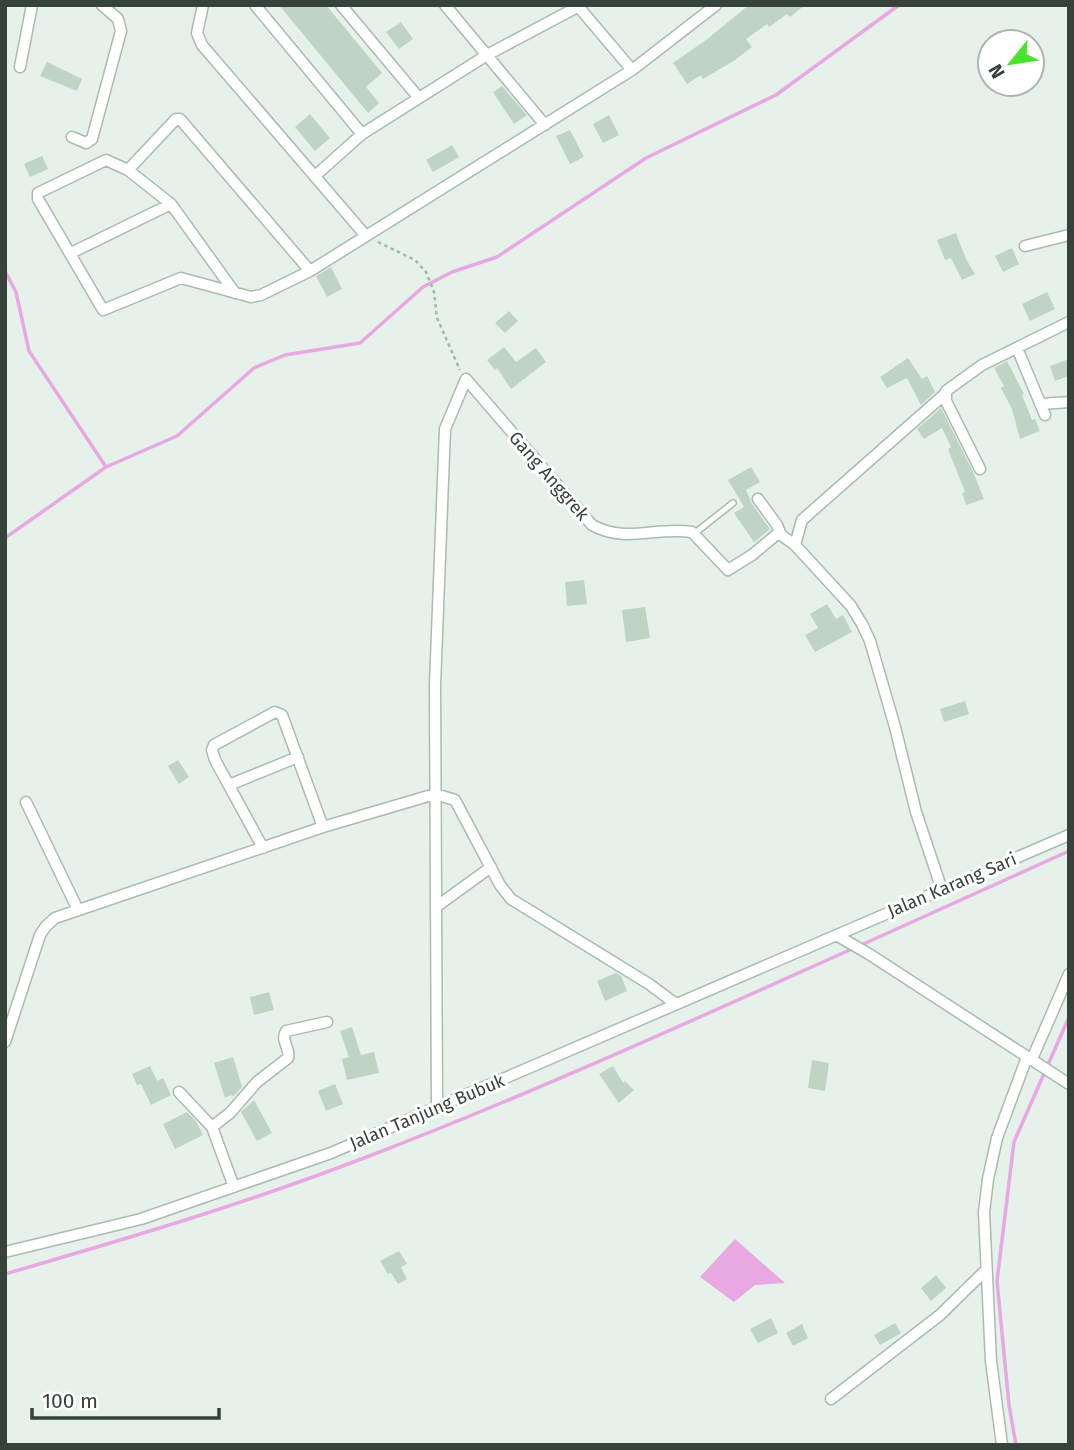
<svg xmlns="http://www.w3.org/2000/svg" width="1074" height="1450" font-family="'Fira Sans',sans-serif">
	<rect width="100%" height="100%" fill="#e6f1ea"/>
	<path fill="#e8a8e2" d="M735,1239l50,44 -30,2 -21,17 -34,-25z"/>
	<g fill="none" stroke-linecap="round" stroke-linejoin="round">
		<path stroke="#e8a8e2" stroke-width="3.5" d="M5,271l11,21 13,59 77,116
			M5,538l101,-71 71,-31 77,-68 31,-13 75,-12 63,-56 29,-15 45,-15 149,-99 130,-63 123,-90
			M859,946l210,-95
			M5,1274c121,-35 242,-71 359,-116 165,-63 327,-137 488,-209
			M1016,1445l-7,-40 -12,-124 17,-139 55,-125"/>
	</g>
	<path fill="#c0d4c6" d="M279,5h47l56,68 -16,14 13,16 -11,10z
		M749,5h56l-15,12 -3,-3 -18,13 -2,-3 -21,15 6,8 -17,13 -32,19 -2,-4 -14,9 -14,-21 33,-23z
		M401,22l12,17 -14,10 -13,-17z
		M47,62l35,17 -5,12 -37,-15z
		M502,86l25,29 -13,9 -21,-32z
		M310,114l20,24 -15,13 -20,-24z
		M609,115l10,20 -16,8 -10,-19z
		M570,130l14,27 -14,7 -14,-28z
		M452,145l7,12 -26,15 -7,-12z
		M42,156l6,13 -18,8 -6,-13z
		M956,233l10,26 9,15 -13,6 -11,-22 -6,2 -8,-20z
		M1012,248l7,16 -16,8 -8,-16z
		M331,267l11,22 -15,8 -11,-21z
		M1047,292l8,17 -25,12 -8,-17z
		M509,311l9,10 -13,12 -10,-10z
		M504,347l12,15 20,-14 10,14 -35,27 -14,-21 -2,2 -8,-10z
		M908,358l14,21 5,-3 8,16 -14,13 -14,-27 -20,10 -7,-11z
		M1069,359v17l-14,5 -5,-15z
		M1007,361l17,33 -2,1 10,25 3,-1 5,12 -20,8 -8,-30 -11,-21 3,-2 -10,-18z
		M941,408l33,66 10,25 -18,6 -4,-12 3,-1 -17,-43 3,-2 -9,-19 -18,11 -7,-10z
		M751,467l9,15 -14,8 6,14 18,25 -16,13 -20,-29 10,-6 -16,-27z
		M584,580l3,24 -20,2 -2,-24z
		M827,604l9,15 7,-4 9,17 -37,20 -10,-17 13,-7 -8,-14z
		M645,607l5,31 -24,4 -4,-32z
		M965,701l4,13 -25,8 -4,-13z
		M178,760l11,17 -10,7 -11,-18z
		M616,973l5,3 6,15 -22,10 -8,-20z
		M269,992l5,18 -20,5 -4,-18z
		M352,1027l9,28 13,-3 5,21 -32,7 -5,-21 7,-2 -9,-26z
		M233,1057l9,30 -9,10 -1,-2 -7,3 -11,-35z
		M812,1060l17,3 -4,28 -17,-3z
		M150,1066l7,15 6,-3 8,17 -20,10 -10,-21 -4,1 -5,-11z
		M613,1066l10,17 2,-2 9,9 -15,13 -20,-29z
		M335,1084l8,20 -17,7 -8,-20z
		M254,1100l18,33 -15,8 -16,-29z
		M187,1112l9,9 7,14 -28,14 -12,-25z
		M399,1251l8,13 -6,3 6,12 -9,5 -7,-11 -3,1 -8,-13z
		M936,1275l10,13 -15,13 -10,-13z
		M771,1318l7,15 -20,10 -8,-14z
		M895,1323l6,10 -21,12 -6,-10z
		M802,1324l6,14 -15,8 -7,-13z"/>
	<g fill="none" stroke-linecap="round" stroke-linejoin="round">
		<g stroke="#aabbb0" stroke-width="8">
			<path id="lane" d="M695,533l38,-30"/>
		</g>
		<g stroke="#aabbb0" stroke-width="13">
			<path id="street" d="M203,5l-6,28 5,12 164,191
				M255,5l107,129
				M341,5l78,93
				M445,5l100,120
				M577,5l55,65
				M20,67l12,-62
				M72,137l14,6 6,-4 29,-108 -3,-12 -16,-14
				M128,170l48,-51h4l130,152
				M315,176l47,-42 125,-79 94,-50
				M1025,246l44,-11
				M71,253l100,-49
				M235,293l-64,-89 -43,-34 -22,-10 -68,33v6l65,111 78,-32 70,19 10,-2 49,-24 322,-201 84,-65
				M1017,348l28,67
				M1041,404l28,-2
				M980,469l-34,-68v-10l36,-26 87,-43
				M758,499l19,26 4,10
				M795,545l7,-25 143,-126
				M229,785l69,-28
				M26,802l52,108
				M263,848l-48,-88 -3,-10 2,-5 61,-33 7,3 41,112
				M436,907l55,-40
				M836,935l33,19 200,130
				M5,1042l35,-107 6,-9 9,-8 268,-91 112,-33 20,6 45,85 11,14 138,85 27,20
				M1032,1059l37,-85
				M179,1092l33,35 22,60
				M437,1107l-2,-422 10,-256 21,-50 126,146c34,19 64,1 100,7l36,38 24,-15 24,-20h5l14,10 56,61 11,18 8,17 25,86 21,85 26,78
				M212,1127l18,-14 27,-31 31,-24c3,-9 -8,-17 -2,-27l41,-9
				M5,1252l136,-33 190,-66 738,-318
				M831,1399l109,-84 46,-45
				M1002,1445l-11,-84 -7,-149 4,-33 9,-41 30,-81"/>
		</g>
		<path stroke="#9dbca7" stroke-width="2.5" stroke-dasharray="3.5 3.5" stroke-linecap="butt" d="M378,242l37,18 11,12 8,20 3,26 23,52"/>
		<use href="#lane" stroke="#fff" stroke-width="5"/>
		<use href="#street" stroke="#fff" stroke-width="10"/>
	</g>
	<g text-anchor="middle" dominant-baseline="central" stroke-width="6" stroke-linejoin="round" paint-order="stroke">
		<g font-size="18" fill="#36433a" stroke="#fff">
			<text transform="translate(549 476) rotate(49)">Gang Anggrek</text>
			<text transform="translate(952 885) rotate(-23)">Jalan Karang Sari</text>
			<text transform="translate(427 1112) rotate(-23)">Jalan Tanjung Bubuk</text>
		</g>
	</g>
	<rect width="1074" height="1450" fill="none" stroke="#36433a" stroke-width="14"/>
	<g transform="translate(1011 63) rotate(240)"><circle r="33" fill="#ffffff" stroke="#afb4b0" stroke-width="2"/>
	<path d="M0-5L12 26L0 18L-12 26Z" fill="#49e32b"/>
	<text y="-10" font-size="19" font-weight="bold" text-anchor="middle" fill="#36433a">N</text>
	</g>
	<path d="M32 1408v10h187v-10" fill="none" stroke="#36433a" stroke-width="3.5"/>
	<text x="42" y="1408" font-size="21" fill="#36433a" stroke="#ffffff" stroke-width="5" paint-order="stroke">100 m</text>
</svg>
